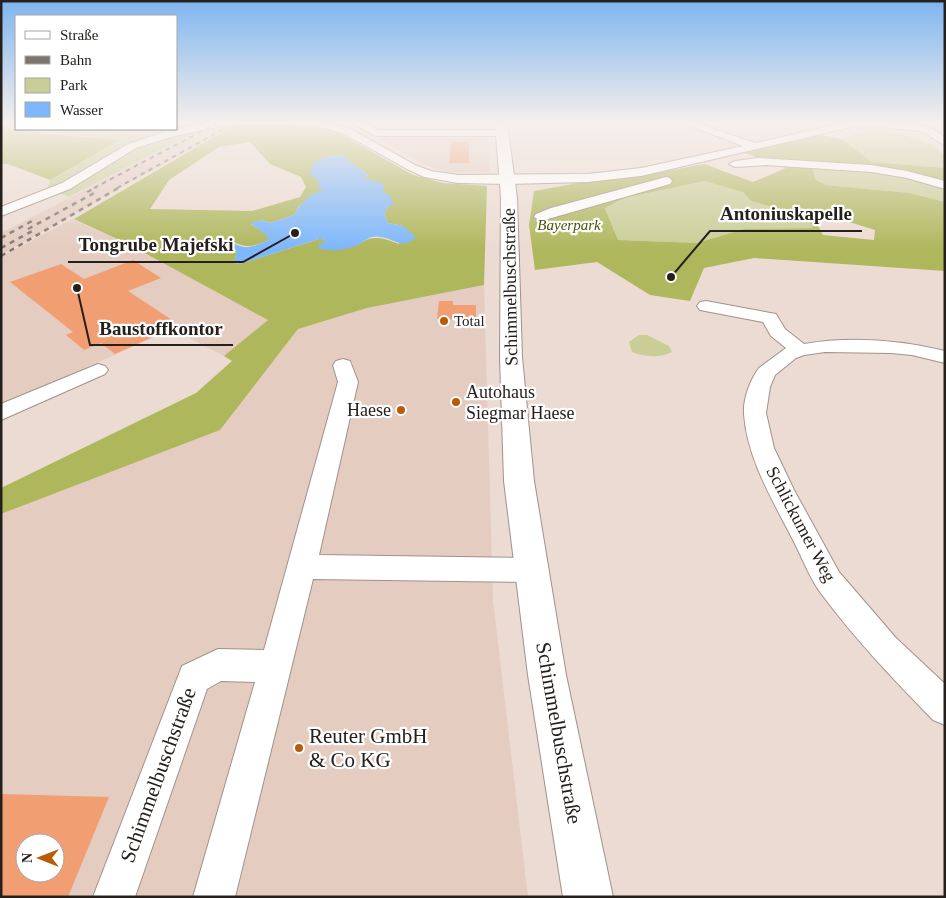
<svg xmlns="http://www.w3.org/2000/svg" width="946" height="898" font-family="'Times New Roman',serif">
	<rect width="100%" height="100%" fill="#ecdbd2"/>
	<path fill="#e4ccc0" fill-rule="evenodd" d="M236,124l-167,93 -68,38v-22l206,-106z
		M367,131h121l2,41 -21,1 -22,-1 -25,-8z
		M72,219l58,26 139,75 -45,36 -52,-27 -171,77v-149z
		M484,285l9,315 35,297h-527v-383l219,-84 78,-101 69,-21zM25,843h30v30h-30z"/>
	<path fill="#c8ce96" d="M176,123h37l-144,74 -21,-9 2,-8 68,-40 -96,-11h106c12,4 33,0 48,0z
		M878,127l56,18 11,12v11l-73,-6 -30,-23z
		M839,166c23,3 84,8 101,21 5,4 5,9 5,15l-35,-9 -85,-8 -10,-6 -3,-12z
		M705,181l38,11 8,9 53,14 9,13 -69,1 -47,14 -79,-3 -13,-33 19,-9z
		M639,335h8l22,11 3,6c-12,6 -28,5 -40,0l-3,-10z"/>
	<path fill="#afb75d" fill-rule="evenodd" d="M236,124h53l45,6 79,45 30,8 44,3 -3,99 -117,23 -69,21 -78,101 -219,84v-26l195,-95 36,-32 -8,-5 44,-36 -138,-75 -56,-26zM250,142l20,22 31,13 5,10 -6,10 -48,14 -102,-2 19,-29 50,-33zM342,155l26,20 -3,4 17,13 6,15 -4,6 4,10 15,3 -4,18c-16,-6 -27,-10 -41,1l-32,-4 -3,-2h-4l-79,25 -6,-1 3,-12 -4,-9c15,7 21,4 36,-2l-3,-6 -15,-10 11,-4 8,3 24,-8 5,-9 24,-16 -4,-9 5,-24z
		M1,126l47,8 71,6 -69,40 -42,-16h-7z
		M820,135l22,4 30,23 73,6v18c-44,-12 -88,-21 -133,-19l3,12 10,6 85,8 35,9v69l-191,-13 -50,10 -14,33 -40,-6 -53,-33 -62,8 -6,-45 5,-34 55,-10 51,-5 64,-12 49,18 33,-14 -44,-16zM705,181l38,11 8,9 53,14 9,13 -69,1 -47,14 -79,-3 -13,-32 19,-10zM827,215l48,15 -1,10 -51,-5 -10,-19z"/>
	<path fill="#7eb7fb" d="M342,155l26,20 -3,4 17,4 3,6 -3,3 8,3 3,10 -5,2 -4,6 4,10 15,3 13,11c-15,14 -21,1 -36,0 -10,-2 -15,4 -22,8 -12,5 -27,7 -39,3l-1,-3 8,-4 -3,-2h-4l-79,25 -6,-1 3,-12 -15,3 -7,-5 8,-7c9,0 13,3 21,5 8,1 18,-4 25,-7l-4,-6 -15,-11 12,-3 8,3 24,-8c7,-13 15,-21 29,-25l-5,-4 1,-5 -9,-6 3,-11 11,-7z"/>
	<path fill="#f19e73" fill-rule="evenodd" d="M451,142h18v21h-20z
		M133,260l28,18 -33,13 47,31 -25,11 5,3 -40,18 -14,-11 -17,7 -18,-15 7,-3 -63,-50 51,-18 23,15z
		M439,301h14v4h23v15l-39,-1z
		M1,794l108,3 -41,100h-67zM25,843h30v30h-30z"/>
	<g fill="none" stroke-linecap="round" stroke-linejoin="round">
		<g stroke="#a19189" stroke-width="2">
			<path id="minor" d="M206,123h20l-5,3 -50,11 -35,11 -66,41 -69,27v-9l61,-24 66,-39 36,-12z
				M310,123h17l24,6 64,36 16,6 27,4 130,-1 53,-6 102,-22 -61,-23h15l58,20 89,-20 69,1 20,5 12,8v9l-18,-12 -8,-3 -59,-6 -219,51 -53,6 -80,2 -50,-1 -34,-6 -17,-8 -64,-36 -31,-8z
				M352,123h13l13,7h125l5,3 -5,3h-127z
				M758,158l113,7 36,6 38,10v8l-38,-11 -36,-6 -105,-7 -31,2 -6,-3 6,-3z
				M666,177l4,1 2,3 -2,3 -129,37 -7,-4 2,-3 15,-6z
				M706,301l70,13 9,15 19,15c47,-8 95,-4 141,7v12l-33,-8 -21,-2 -66,-1 -21,3 -8,3 -21,17 -5,12 -4,26 8,35 20,42 45,82 57,66 49,46v41l-12,-5c-40,-41 -79,-82 -113,-128 -10,-14 -17,-32 -25,-48 -20,-40 -48,-84 -51,-130 -1,-15 6,-34 15,-46l27,-20 -15,-12 -8,-14 -63,-12 -3,-4 3,-4z
				M343,359l7,2 8,21 -39,173 212,3 10,3 4,9 -4,9 -10,3 -218,-3 -78,318h-42l62,-215 -34,-1 -14,8 -72,208h-42l89,-231 36,-17 46,1 74,-268 -5,-17 3,-4z
				M98,364l7,2 3,4 -3,4 -104,46v-16z"/>
		</g>
		<g stroke="#a19189" stroke-width="2">
			<path id="major" d="M495,123h12l10,75 5,159 12,124 32,194 47,222h-50l-35,-222 -24,-194 -4,-124 1,-159z"/>
		</g>
		<use href="#minor" fill="#fff" fill-rule="evenodd"/>
		<use href="#major" fill="#fff" fill-rule="evenodd"/>
		<path stroke="#7f746e" stroke-width="2" stroke-dasharray="4.5 4.5" stroke-linecap="butt" d="M94,188l123,-65
			M117,188l112,-62"/>
		<path stroke="#7f746e" stroke-width="2.5" stroke-dasharray="5 5" stroke-linecap="butt" d="M87,192l10,-5
			M28,229l68,-37
			M1,238l31,-17
			M1,248l35,-19
			M1,256l119,-69"/>
	</g>
	<linearGradient id="sky" x2="0" y2="1"><stop stop-color="#7db5f0"/><stop offset="0.49" stop-color="#f6efeb"/><stop offset="1" stop-color="#f6efeb" stop-opacity="0"/></linearGradient>
	<rect width="946" height="249" fill="url(#sky)"/>
	<g fill="#b95b09" stroke="#fff" stroke-width="2">
		<circle cx="444" cy="321" r="5"/>
		<circle cx="456" cy="402" r="5"/>
		<circle cx="401" cy="410" r="5"/>
		<circle cx="299" cy="748" r="5"/>
	</g>
	<g text-anchor="middle" dominant-baseline="central" stroke-width="4.5" stroke-linejoin="round" paint-order="stroke">
		<g font-size="15" font-style="italic" fill="#4b4f08" stroke="#fff">
			<text x="569" y="225">Bayerpark</text>
		</g>
		<g font-size="15" fill="#26201d" stroke="#fff" text-anchor="start">
			<text x="454" y="321">Total</text>
		</g>
		<g font-size="18" fill="#26201d" stroke="#fff">
			<text transform="translate(510 287) rotate(-91)">Schimmelbuschstraße</text>
			<text transform="translate(801 524) rotate(62)">Schlickumer Weg</text>
		</g>
		<g font-size="18" fill="#26201d" stroke="#fff" text-anchor="start">
			<text x="466" y="392">Autohaus<tspan x="466" dy="21">Siegmar Haese</tspan></text>
			<text x="391" y="410" text-anchor="end">Haese</text>
		</g>
		<g font-size="21" fill="#26201d" stroke="#fff">
			<text transform="translate(559 733) rotate(80)">Schimmelbuschstraße</text>
			<text transform="translate(158 775) rotate(-70)">Schimmelbuschstraße</text>
		</g>
		<g font-size="21" fill="#26201d" stroke="#fff" text-anchor="start">
			<text x="309" y="736">Reuter GmbH<tspan x="309" dy="24">&amp; Co KG</tspan></text>
		</g>
	</g>
	<path fill="none" stroke="#26201d" stroke-width="2" d="M671 277L710 231H862M295 233L243 262H68M77 288L90 345H233"/>
	<g fill="#26201d" stroke="#fff" stroke-width="2">
		<circle cx="671" cy="277" r="5"/>
		<circle cx="295" cy="233" r="5"/>
		<circle cx="77" cy="288" r="5"/>
	</g>
	<g font-size="19" text-anchor="middle" font-weight="bold" fill="#26201d" stroke="#fff" stroke-width="4.5" stroke-linejoin="round" paint-order="stroke">
		<text x="786" y="220">Antoniuskapelle</text>
		<text x="156" y="251">Tongrube Majefski</text>
		<text x="161" y="335">Baustoffkontor</text>
	</g>
	<rect width="946" height="898" fill="none" stroke="#26201d" stroke-width="5"/>
	<rect x="15" y="15" width="162" height="115" fill="#ffffff" stroke="#a8a6a5"/>
	<rect x="25" y="31" width="25" height="8" fill="#ffffff" stroke="#a8a6a5"/>
	<text x="60" y="40" font-size="15" fill="#26201d">Straße</text>
	<rect x="25" y="56" width="25" height="8" fill="#7f746e" stroke="#a8a6a5"/>
	<text x="60" y="65" font-size="15" fill="#26201d">Bahn</text>
	<rect x="25" y="78" width="25" height="15" fill="#c8ce96" stroke="#a8a6a5"/>
	<text x="60" y="90" font-size="15" fill="#26201d">Park</text>
	<rect x="25" y="102" width="25" height="15" fill="#7eb7fb" stroke="#a8a6a5"/>
	<text x="60" y="115" font-size="15" fill="#26201d">Wasser</text>
	<g transform="translate(40 858) rotate(270)"><circle r="24" fill="#ffffff" stroke="#a8a6a5"/>
	<path d="M0-4L9 19L0 12L-9 19Z" fill="#b95b09"/>
	<text y="-8" font-size="14" font-weight="bold" text-anchor="middle" fill="#26201d">N</text>
	</g>
</svg>
